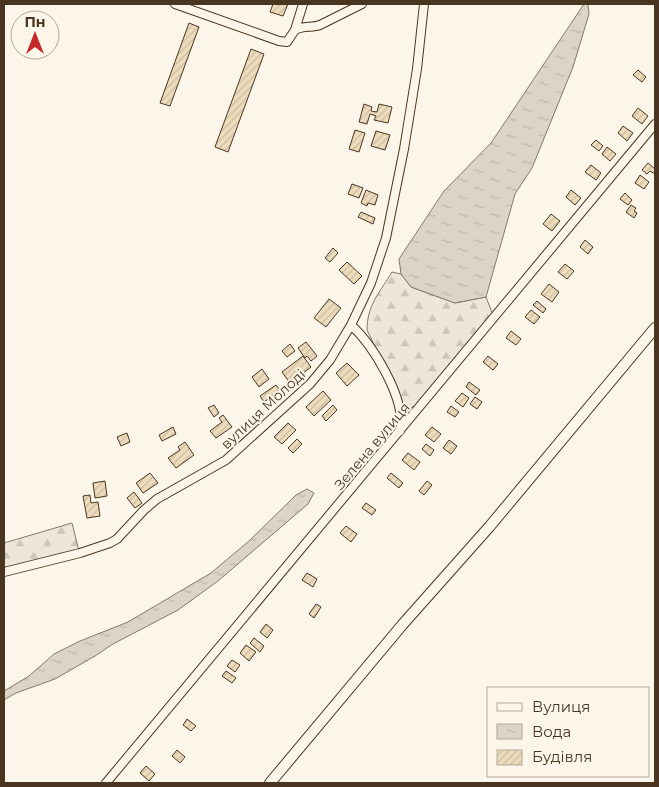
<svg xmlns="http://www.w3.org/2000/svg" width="659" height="787" font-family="Montserrat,sans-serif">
	<defs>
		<pattern id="forest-firs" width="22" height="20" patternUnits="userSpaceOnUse" patternTransform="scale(1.25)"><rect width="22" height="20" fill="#ede6d9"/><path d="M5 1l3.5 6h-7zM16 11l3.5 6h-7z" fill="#cdc6ba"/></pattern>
		<pattern id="water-ripples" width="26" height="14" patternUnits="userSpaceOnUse" patternTransform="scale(1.25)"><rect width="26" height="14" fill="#dcd4c6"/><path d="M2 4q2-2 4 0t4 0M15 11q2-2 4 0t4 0" fill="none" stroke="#beb7aa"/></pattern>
		<pattern id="building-hatch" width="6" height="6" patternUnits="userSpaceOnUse" patternTransform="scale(1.25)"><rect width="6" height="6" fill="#ecdcbc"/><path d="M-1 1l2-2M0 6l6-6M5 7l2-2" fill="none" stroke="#ccbda1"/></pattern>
	</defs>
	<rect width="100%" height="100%" fill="#fbf6e9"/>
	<path fill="url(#forest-firs)" stroke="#887966" d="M392,272l9,2 10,13 44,16 31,-6 7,18 -76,90 -7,3 -7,-3 -36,-75c0,-25 13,-38 25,-58z
		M72,523l7,28 -75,18v-26z"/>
	<path fill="url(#water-ripples)" stroke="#887966" d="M584,4h4l1,10 -16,53 -41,101 -17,26 -29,103 -31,6 -44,-16 -10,-13 -2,-15 45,-68 47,-48z
		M307,489l7,4 -6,11 -90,77 -40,29 -65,34 -18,12 -40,23 -39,14 -12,7v-9l25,-15 25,-22 26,-13 48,-19 83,-49 38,-32 47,-46z"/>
	<path fill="url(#building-hatch)" stroke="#4a3520" d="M273,4h15l-5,12 -13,-4z
		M189,23l10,4 -29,79 -10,-3z
		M251,49l13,5 -36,98 -13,-5z
		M638,70l8,7 -4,5 -9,-7z
		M364,104l8,3 -1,4 6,1 2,-8 13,3 -4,16 -14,-3 2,-4 -6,-2 -3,10 -8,-2z
		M638,108l10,8 -6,8 -10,-8z
		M623,126l10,7 -6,8 -9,-8z
		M355,130l10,3 -6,19 -10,-3z
		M376,131l14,4 -5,15 -14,-4z
		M596,140l7,6 -4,5 -8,-6z
		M607,147l9,7 -6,7 -8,-7z
		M648,163l7,6v5l-5,-3 -3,3 -5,-4z
		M591,165l10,8 -5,7 -11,-8z
		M640,175l9,7 -5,7 -9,-6z
		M352,184l11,4 -4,10 -11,-4z
		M366,190l12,5 -3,10 -7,-2 -1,3 -6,-3z
		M571,190l10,8 -6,7 -9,-8z
		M625,193l7,7 -4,5 -8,-6z
		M631,205l5,3 -2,3 3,2 -3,5 -8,-6z
		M361,212l14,6 -2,6 -15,-7z
		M551,214l9,7 -8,10 -9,-7z
		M585,240l8,7 -5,7 -8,-7z
		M333,248l5,5 -8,9 -5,-4z
		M347,262l15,14 -8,8 -15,-14z
		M565,264l9,7 -7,8 -9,-7z
		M549,284l10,8 -7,10 -11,-8z
		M329,299l12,9 -15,19 -12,-9z
		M537,301l9,8 -3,4 -10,-8z
		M531,310l9,7 -6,7 -9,-7z
		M511,331l10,8 -5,6 -10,-7z
		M306,342l11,14 -6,5 -4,-5 -2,2 -7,-10z
		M290,344l5,7 -8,6 -5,-6z
		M303,356l8,11 -21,16 -8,-11z
		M488,356l10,8 -5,6 -10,-8z
		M347,363l12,12 -12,11 -11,-13z
		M262,369l7,10 -10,8 -7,-10z
		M469,382l11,8 -4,5 -10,-8z
		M276,385l4,5 -16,12 -4,-6z
		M323,391l8,9 -17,16 -8,-9z
		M462,393l7,5 -6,9 -8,-6z
		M475,397l7,5 -5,7 -7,-5z
		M214,405l5,8 -5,4 -6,-9z
		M333,405l4,5 -11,11 -4,-5z
		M451,406l8,6 -4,5 -8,-5z
		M223,415l9,12 -16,11 -6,-7 12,-9 -3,-4z
		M288,423l8,7 -14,14 -8,-7z
		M173,427l3,7 -14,7 -3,-6z
		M432,427l9,7 -7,8 -9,-7z
		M127,433l3,9 -9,4 -4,-9z
		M297,439l5,5 -9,9 -5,-5z
		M449,440l8,6 -6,8 -8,-6z
		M185,442l9,13 -18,13 -8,-10 12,-8 -2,-3z
		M426,444l8,6 -4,6 -8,-7z
		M408,453l12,9 -6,8 -12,-10z
		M150,473l8,10 -15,10 -7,-10z
		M391,473l12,10 -4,5 -12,-10z
		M105,481l2,15 -12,2 -2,-15z
		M427,481l5,4 -8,10 -5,-4z
		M134,492l8,11 -7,5 -8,-10z
		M90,495l1,8 7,-1 2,14 -13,2 -4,-22z
		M366,503l10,7 -4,5 -10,-7z
		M346,526l11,8 -6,8 -11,-9z
		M307,573l10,6 -4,8 -11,-7z
		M316,604l5,3 -7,11 -5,-4z
		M266,624l7,6 -6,8 -7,-6z
		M254,638l10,8 -4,6 -10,-9z
		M246,645l10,7 -7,9 -9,-8z
		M232,660l8,5 -5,7 -8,-6z
		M226,671l10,7 -4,5 -10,-7z
		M187,719l9,7 -5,5 -8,-6z
		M177,750l8,7 -5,6 -8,-7z
		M146,766l9,8 -6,7 -9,-8z"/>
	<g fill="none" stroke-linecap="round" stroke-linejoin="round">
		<g stroke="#4a3520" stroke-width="10">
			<path id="street" d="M175,4l104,37 8,1 8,-12 8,-26
				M295,30c8,-5 17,-2 25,-5l42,-21
				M351,325c22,20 56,75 49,106
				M4,572l76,-19 30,-10 7,-4 27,-29 13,-11 69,-39 84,-76 20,-24 21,-35 20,-42 15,-45 18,-89 13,-80 7,-65
				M106,783l549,-659"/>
		</g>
		<g stroke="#4a3520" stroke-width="12">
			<path id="secondary" d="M270,783l133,-159 87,-98 165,-198"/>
		</g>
		<use href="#street" stroke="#fbf6e9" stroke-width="8"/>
		<use href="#secondary" stroke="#fbf6e9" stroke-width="10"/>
	</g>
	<g text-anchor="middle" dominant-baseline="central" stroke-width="4" stroke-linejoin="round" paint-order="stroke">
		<g font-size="14" fill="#4a3520" stroke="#fbf6e9">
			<text transform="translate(263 409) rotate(-43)">вулиця Молоді</text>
			<text transform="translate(372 446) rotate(-50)">Зелена вулиця</text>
		</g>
	</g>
	<rect width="659" height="787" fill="none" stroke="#4a3520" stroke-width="10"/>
	<rect x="487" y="687" width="162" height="90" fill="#fbf6e9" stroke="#b4a999"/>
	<rect x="497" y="703" width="25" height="8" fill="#fbf6e9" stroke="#b4a999"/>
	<text x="532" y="712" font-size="15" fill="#4a3520">Вулиця</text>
	<rect x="497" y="724" width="25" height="15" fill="url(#water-ripples)" stroke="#b4a999"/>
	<text x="532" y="737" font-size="15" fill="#4a3520">Вода</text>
	<rect x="497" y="750" width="25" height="15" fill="url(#building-hatch)" stroke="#b4a999"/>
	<text x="532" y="762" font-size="15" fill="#4a3520">Будівля</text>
	<g transform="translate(35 35)"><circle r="24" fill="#fbf6e9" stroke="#b4a999"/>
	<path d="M0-4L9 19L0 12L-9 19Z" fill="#c62828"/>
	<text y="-8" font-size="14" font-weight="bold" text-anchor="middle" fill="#4a3520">Пн</text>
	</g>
</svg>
